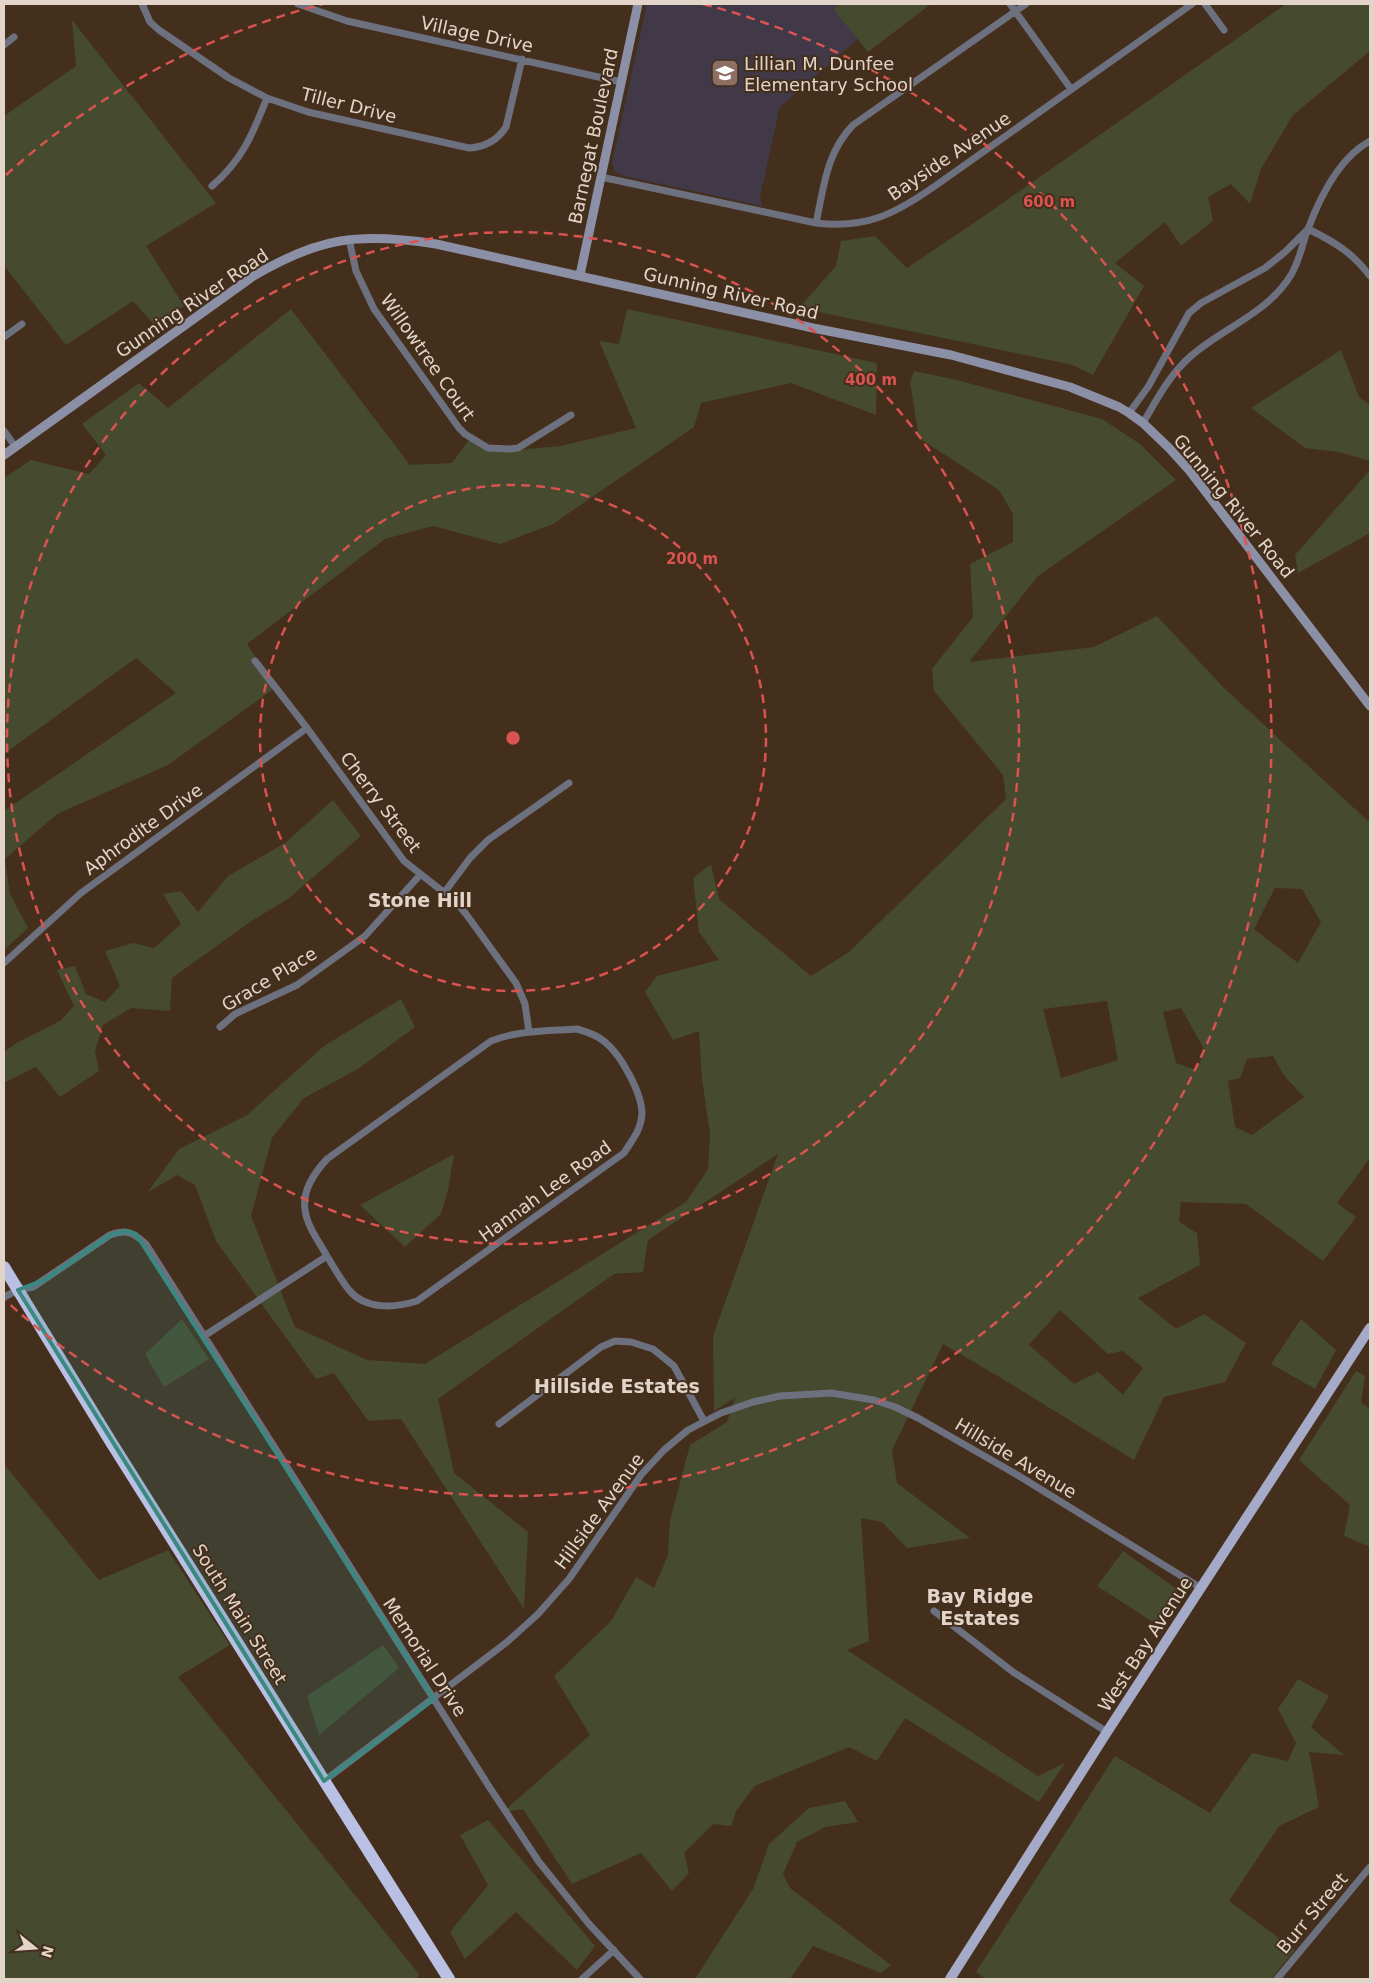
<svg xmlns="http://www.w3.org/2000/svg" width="1374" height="1983" font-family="'DejaVu Sans',sans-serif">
	<rect width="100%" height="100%" fill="#442f1c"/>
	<path fill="#413848" d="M647,4h192l-4,7 23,28 -78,68 -20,90 2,9 -138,-30 -9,-4 -3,-9z"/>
	<path fill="#464a2e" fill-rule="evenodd" d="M839,4h92l-63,48 -34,-42z
		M1286,4h84v47l-77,64 -32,54 -11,35 -19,-20 -23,13 5,24 -32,25 -16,-24 -50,41 29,23 -51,89 -20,-10 -274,-57 37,-42 5,-25 34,-5 32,32 80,-54z
		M72,20l144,183 -70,43 38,60 -28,21 -23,-26 -67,44 -60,-77 -2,1v-153l72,-50z
		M291,309l119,156 42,-2 17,-23 38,11 53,-5 76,-18 -37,-87 20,3 8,-35 250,54 -1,52 -85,-32 -90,20 -7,24 -141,97 -53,20 -67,-18 -48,13 -138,105 29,43 -108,78 -111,49 -52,45 5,35 18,34 -24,22v-139l172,-118 -40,-35 -132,96v-276l27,-18 58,14 17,-19 -24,-31 57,-41 29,25z
		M1341,350l18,47 11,8v56l-31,-9 -34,-4 -54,-40z
		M914,371l43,9 145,39 38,25 36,36 -138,96 -69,86 125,-15 63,-31 66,71 145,134 2,-2v339l-33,45 19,14 -33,44 -77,-57 -65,-2 -2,20 18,11 3,32 -62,33 38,31 28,-15 42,29 -21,39 -61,15 -30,63 -133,-82 -58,-34 -51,106 5,33 73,55 -63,10 -25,-26 -21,-4 8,123 -22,9 191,126 27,-13 -26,39 -134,-84 -28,43 -28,-14 -94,39 -19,25 -5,15 -18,-2 -29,29 5,20 -17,18 -31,-38 -69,31 -49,-75 -20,3 87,-77 -36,-59 57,-55 25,-44 18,11 14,-33 2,-35 20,-75 37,-23 8,-24 -21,13 -1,-75 65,-182 -130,86 -5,32 -29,2 -176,125 16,74 74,59 -4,77 -123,-190 -33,2 -34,-48 -18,6 -100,-138 -21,-56 -18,-10 -30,18 32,-44 68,-34 77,-69 77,-47 14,28 -57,42 -54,29 -32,40 -21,78 44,111 72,33 58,4 261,-162 22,-33 2,-35 -8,-55 -3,-48 -26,9 -28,-48 12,-16 62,-16 -20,-28 -6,-54 18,-14 8,35 92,77 38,-24 157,-153 -3,-24 -69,-84 -2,-22 41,-52 -3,-53 43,-22v-28l-14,-24 -80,-52 -9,-56zM1275,888l27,1 19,33 -23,41 -44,-34zM1107,1001l11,59 -57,18 -18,-69zM1181,1008l24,43 -9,19 -20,-7 -13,-51zM1273,1056l12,21 19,20 -52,38 -17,-8 -7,-46 12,-3 7,-19zM1060,1310l48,44 15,-3 20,17 -20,27 -25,-23 -24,12 -45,-39z
		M1370,470v63l-72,40 -3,-18z
		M333,800l28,36 -73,63 -35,21 -81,58 -2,33 -39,-3 -28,17 -8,26 4,20 -39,26 -24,-30 -32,16v-31l14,-10 42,-21 14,-15 -17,-36 18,-4 11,28 19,8 15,-16 -15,-35 28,-8 21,5 27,-24 -18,-30 18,-3 17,21 30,-36 57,-33z
		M454,1154l-6,36 -7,24 -36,33 -45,-42z
		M182,1319l27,40 -45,28 -19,-33z
		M1301,1319l35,31 -21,39 -44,-25z
		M1356,1371l9,5 -4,26 9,8v137l-26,-11 6,-31 -51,-45z
		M4,1464l95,116 69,-30 62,95 -52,32 241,297 -2,5h-413z
		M1123,1551l55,39 -19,36 -62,-40z
		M383,1645l16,23 -80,67 -12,-39z
		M1298,1679l31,17 -18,31 33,28 -35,-3 10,55 -40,19 -50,75 66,49 -24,29h-285l-10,-7 139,-216 95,57 42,-60 36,8 8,-18 -18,-34z
		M845,1801l13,21 -33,5 -28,15 -14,32 7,14 101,77 -10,8 -68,-27 -23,33h-95l58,-90 16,-45 40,-36z
		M488,1820l107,126 -18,24 -61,-58 -51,47 -15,-27 38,-47 -28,-50z"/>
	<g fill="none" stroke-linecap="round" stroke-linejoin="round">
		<path stroke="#6d707e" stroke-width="7" d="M142,4l8,18 9,8 70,48 38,20 41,14 161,36c16,-1 28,-7 37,-21l16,-68
			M298,4l49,17 274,61
			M1010,4l61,85
			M1205,4l19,26
			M4,45l10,-8
			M601,177l215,46c50,6 79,-9 119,-37l257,-182
			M212,186c31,-27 40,-51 55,-88
			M816,223c8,-36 10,-70 37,-98l173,-121
			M1308,229c25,12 45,24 62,47
			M349,239l7,32 18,38 85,119 6,6 23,14 22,1 8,-1 53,-33
			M4,337l18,-13
			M1129,413l19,-26 41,-74 12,-10 64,-35 20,-16 22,-22
			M1143,423c14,-24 27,-49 48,-67 32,-28 77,-43 100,-81 9,-15 11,-31 17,-46 12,-32 32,-72 62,-88
			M4,431l11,15
			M255,661l52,67 97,133 52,41 10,12 50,69 9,21 4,28
			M444,893l26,-35 18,-18 81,-57
			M4,963l77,-70 226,-165
			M220,1027l15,-13 62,-29 68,-49 55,-61
			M577,1029c11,3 20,6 28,13 16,13 37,51 37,72 -1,16 -10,26 -18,39l-207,148c-22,7 -52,9 -68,-11 -9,-11 -17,-26 -25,-39 -7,-12 -17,-26 -19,-41 -3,-19 9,-37 22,-51l164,-118c28,-11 57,-10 86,-12z
			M4,1297l14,-7 15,-3 77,-52c16,-6 23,-3 36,9l344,544 49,74 50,62 51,55
			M204,1336l123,-80
			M499,1424l102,-77 14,-6 16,1 22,7 21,17 30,55
			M934,1611l79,61 94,60
			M324,1781l183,-139 31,-28 31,-35 72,-104 23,-25 24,-20 33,-17 32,-11 27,-6 51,-3 43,7 21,7 23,11 96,55 187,115
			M582,1979l32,-29
			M1277,1979l93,-112"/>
		<path stroke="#8c90a7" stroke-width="9" d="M580,275l58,-271
			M4,455l248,-178c67,-40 107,-45 184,-33l377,84 138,27 119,32 49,20 10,6 14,10 26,25 20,22 181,236"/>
		<path stroke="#a4aac7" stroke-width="10" d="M950,1979l157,-247 263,-404"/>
		<path stroke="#b9c0e4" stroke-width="12" d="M4,1267l107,175 338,537"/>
	</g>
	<path fill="#398980" fill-opacity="0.2" stroke="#398980" stroke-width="4" stroke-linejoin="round" d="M125,1231l11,3 298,465 -110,82 -306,-491 28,-11 64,-44z"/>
	<g fill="none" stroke="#d95350" stroke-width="2.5" stroke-dasharray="9 6">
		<circle cx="513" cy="738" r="253"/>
		<circle cx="513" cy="738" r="506"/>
		<path d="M6 175A758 758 0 0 1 323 4M703 4A758 758 0 1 1 6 1301"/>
	</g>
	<defs>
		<g id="school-square" transform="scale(1.4375)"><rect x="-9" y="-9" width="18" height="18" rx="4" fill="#8d6e63" stroke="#442f1c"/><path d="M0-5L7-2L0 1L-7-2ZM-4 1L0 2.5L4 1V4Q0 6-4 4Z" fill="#fff"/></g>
	</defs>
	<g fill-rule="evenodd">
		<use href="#school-square" x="725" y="73"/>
	</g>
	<g text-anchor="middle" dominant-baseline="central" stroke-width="4" stroke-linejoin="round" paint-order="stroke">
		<g font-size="18" fill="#e2d4c9" stroke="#442f1c">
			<text transform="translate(477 34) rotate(12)">Village Drive</text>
			<text transform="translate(349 105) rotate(14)">Tiller Drive</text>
			<text transform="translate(593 136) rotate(-78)">Barnegat Boulevard</text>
			<text transform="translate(949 156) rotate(-34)">Bayside Avenue</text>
			<text transform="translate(731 293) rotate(13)">Gunning River Road</text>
			<text transform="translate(192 303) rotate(-34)">Gunning River Road</text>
			<text transform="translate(428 357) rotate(55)">Willowtree Court</text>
			<text transform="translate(1234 506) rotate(51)">Gunning River Road</text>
			<text transform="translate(381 802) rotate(53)">Cherry Street</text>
			<text transform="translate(143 829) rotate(-36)">Aphrodite Drive</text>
			<text transform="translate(269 979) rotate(-31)">Grace Place</text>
			<text transform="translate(545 1191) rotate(-36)">Hannah Lee Road</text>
			<text transform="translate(1016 1458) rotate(31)">Hillside Avenue</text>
			<text transform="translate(599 1511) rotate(-54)">Hillside Avenue</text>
			<text transform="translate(240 1614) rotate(58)">South Main Street</text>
			<text transform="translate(1145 1644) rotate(-57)">West Bay Avenue</text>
			<text transform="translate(425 1657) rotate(57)">Memorial Drive</text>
			<text transform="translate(1312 1913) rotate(-50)">Burr Street</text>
		</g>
		<g font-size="18" fill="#e2d4c9" stroke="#442f1c" text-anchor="start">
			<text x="744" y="63">Lillian M. Dunfee<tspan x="744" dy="21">Elementary School</tspan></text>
		</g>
		<g font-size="19" font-weight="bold" fill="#e2d4c9" stroke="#442f1c">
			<text x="420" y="900">Stone Hill</text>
			<text x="617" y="1386">Hillside Estates</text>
			<text x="980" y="1596">Bay Ridge<tspan x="980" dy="22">Estates</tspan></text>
		</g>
	</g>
	<circle cx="513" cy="738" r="8" fill="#d95350" stroke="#442f1c" stroke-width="2.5"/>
	<g font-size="15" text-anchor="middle" font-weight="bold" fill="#d95350" stroke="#442f1c" stroke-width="4" stroke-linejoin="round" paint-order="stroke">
		<text x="1049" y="207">600 m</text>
		<text x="871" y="385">400 m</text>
		<text x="692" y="564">200 m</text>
	</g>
	<rect width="1374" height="1983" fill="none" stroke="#e2d4c9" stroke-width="10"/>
	<g transform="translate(35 1948) rotate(107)" stroke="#442f1c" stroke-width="4" paint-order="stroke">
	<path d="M0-4L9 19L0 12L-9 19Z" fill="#e2d4c9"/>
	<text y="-8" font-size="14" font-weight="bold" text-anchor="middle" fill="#e2d4c9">N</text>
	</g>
</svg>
